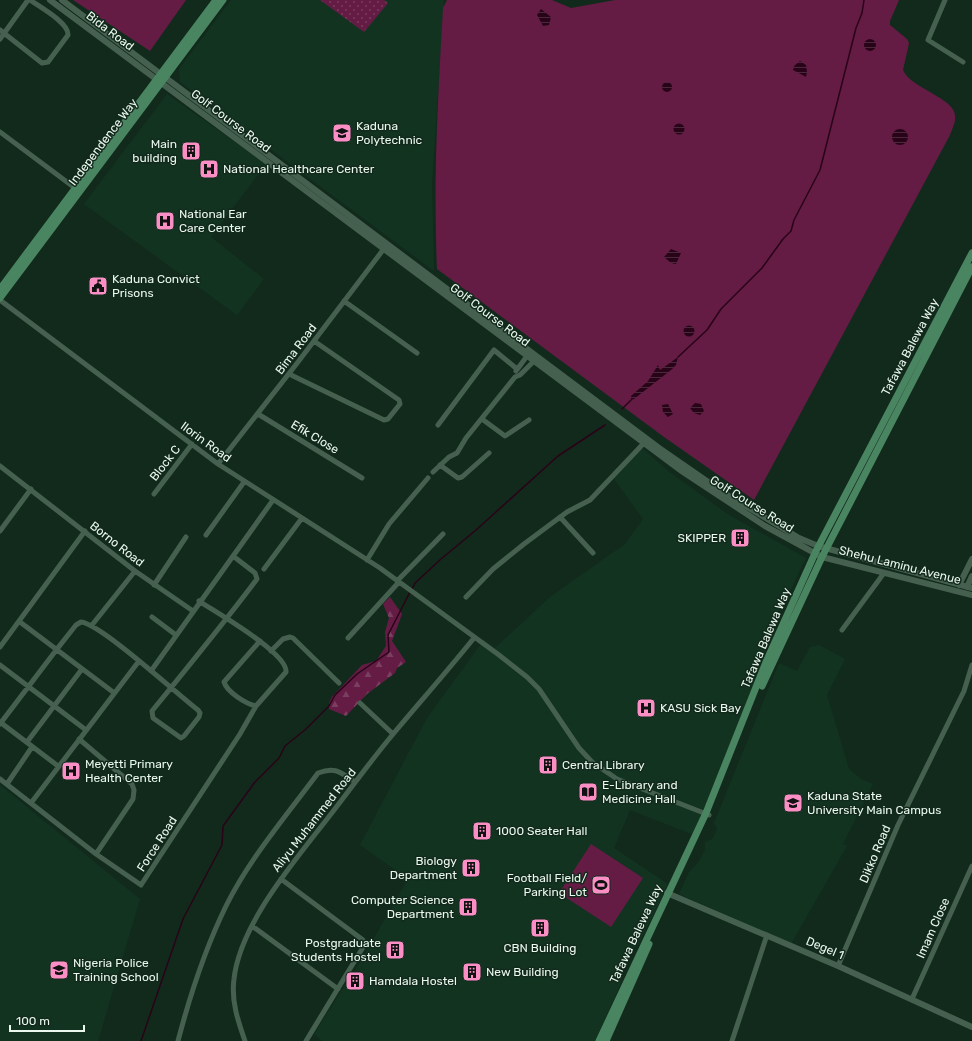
<svg xmlns="http://www.w3.org/2000/svg" width="972" height="1041" font-family="Rubik,sans-serif">
	<defs>
		<pattern id="forest-firs" width="22" height="20" patternUnits="userSpaceOnUse"><rect width="22" height="20" fill="#641c45"/><path d="M5 1l3.5 6h-7zM16 11l3.5 6h-7z" fill="#7a3e60"/></pattern>
		<pattern id="park-dots" width="8" height="8" patternUnits="userSpaceOnUse"><rect width="8" height="8" fill="#641c45"/><path d="M2 2h.1M6 6h.1" fill="none" stroke="#7a3e60" stroke-width="1.8" stroke-linecap="round"/></pattern>
		<pattern id="water-rules" width="6" height="5" patternUnits="userSpaceOnUse"><rect width="6" height="5" fill="#290318"/><path d="M0 2.5h6" fill="none" stroke="#48283a"/></pattern>
	</defs>
	<rect width="100%" height="100%" fill="#122a1c"/>
	<path fill="#133321" d="M231,0h213l-12,183 2,88 -254,-189 -1,-13z
		M167,94l99,70 -55,73 53,42 -27,36 -153,-111z
		M642,448l26,23 61,44 77,43 -23,48 -9,11 -4,11v11l-30,83 -46,113 -64,-25 -16,38 54,36 -29,60 -13,12 -6,13 2,12 -27,60h-273l-8,-7 51,-80 43,-75 -48,-34 67,-127 57,-78 11,8 55,-51 75,-53 18,-25 -29,-40z
		M819,645l26,14 -18,36 22,74 12,10 12,5 -30,60 4,2 -56,98 -112,-50 10,-22 9,-9 7,-13v-8l7,-3 3,-5 2,-6 -3,-5 65,-160 18,8 13,-24z
		M0,785l140,114 -42,142h-98z"/>
	<path fill="#641c45" d="M73,0h113l-36,51z
		M447,0h105l19,8 44,-8h284l-9,21v4l17,14 2,4 -6,27c7,18 52,28 52,46 1,6 -3,13 -5,19l-196,365 -90,-63 -227,-168c-4,-87 1,-174 6,-261z
		M591,844l52,34 -32,49 -52,-34z"/>
	<path fill="url(#forest-firs)" d="M390,597l12,17 -10,27 14,21 -9,6 -2,5 -28,21 -21,22 -17,-7v-6l3,-6 30,-32 14,-4 10,-15 -1,-14 4,-14 -6,-14z"/>
	<path fill="url(#park-dots)" d="M320,0h64l4,3 -24,29z"/>
	<path fill="url(#water-rules)" d="M541,9l10,8 -2,8 -6,1 -6,-11z
		M864 45a6 6 0 1 1 12 0a6 6 0 1 1-12 0Z
		M800,61l6,4 1,7 -1,5 -13,-7 1,-4z
		M662 87a5 5 0 1 1 10 0a5 5 0 1 1-10 0Z
		M673.5 129a5.5 5.5 0 1 1 11 0a5.5 5.5 0 1 1-11 0Z
		M892 137a8 8 0 1 1 16 0a8 8 0 1 1-16 0Z
		M671,249l10,4 -5,11 -5,-1 -7,-6z
		M683.5 331a5.5 5.5 0 1 1 11 0a5.5 5.5 0 1 1-11 0Z
		M678,357l-2,8 -5,5 -37,29 -3,1v-4l17,-15 10,-16 2,5z
		M695,403l6,1 3,7 -4,4 -6,-2 -4,-5z
		M668,404l5,10 -5,3 -5,-5 -1,-7z"/>
	<g fill="none" stroke-linecap="round" stroke-linejoin="round">
		<path stroke="#290318" stroke-width="1.5" d="M678,357l29,-27 14,-21 41,-41 21,-29 8,-8 3,-11 26,-50 36,-142 6,-15 2,-13
			M622,409l9,-9
			M412,589l3,-6 26,-24 35,-29 82,-74 47,-31
			M141,1041l42,-122 39,-74 1,-19 32,-44 24,-24 6,-12 21,-17 23,-23 6,-11 22,-21 32,-22 -1,-17 22,-43"/>
		<path stroke="#46604f" stroke-width="5" d="M945,0l-17,40 35,22
			M0,30l42,33 6,-1 20,-27c1,-12 -28,-28 -38,-35
			M0,39l28,-39
			M0,132l75,56
			M0,300l218,164 162,104 119,87 28,22 12,12 40,59 13,14 25,17 92,36
			M344,301l73,52
			M516,371l11,-15
			M289,374l95,46 4,-1 12,-15 -1,-4 -85,-59
			M258,414l104,64
			M482,419l23,17 24,-16
			M438,425l56,-75 23,19
			M218,464l80,-102 88,-116
			M440,465l18,13 4,-1 27,-24
			M0,466l135,105 58,40
			M433,472l16,-15 8,-4 9,-15 49,-61 5,-2 14,-14
			M154,494l38,-50
			M560,517l33,36
			M0,531l31,-42
			M206,535l38,-53
			M367,560l22,-36 39,-46
			M264,569l38,-51
			M397,581l46,-47
			M154,585l32,-48
			M466,597l27,-28 31,-25 43,-32 23,-12 54,-57
			M152,617l24,18
			M20,622l93,70
			M92,625l43,-54
			M842,630l42,-57
			M348,638l51,-56
			M0,647l85,-116
			M271,651l12,-12 7,-2 3,1 46,45
			M0,665l86,65
			M151,671l122,-171
			M360,703l33,31
			M256,706c-10,-2 -29,-14 -32,-24l36,-41
			M0,722l58,44
			M0,724l57,-75 19,-24 5,-3c20,2 96,72 117,88l2,3 -1,4 -15,19 -3,2 -28,-20 -1,-7c36,-44 71,-87 105,-132l-2,-6 -22,-17
			M79,739l53,45 2,6 -1,9 -37,55
			M27,742l55,-73
			M0,779l96,75 45,31 99,-151 16,-28 30,-34c2,-19 -71,-60 -87,-71
			M7,784l25,-37
			M31,803l108,-142
			M281,879l82,61 2,4 -59,97
			M252,926l86,63
			M838,966l60,-141 66,-134 8,-26
			M912,999l60,-133
			M178,1041c12,-46 27,-92 48,-135 24,-48 60,-90 92,-133 18,-7 23,0 37,9
			M245,1041c-7,-20 -14,-40 -11,-62 6,-56 63,-121 97,-165 21,-27 41,-55 63,-81 27,-32 54,-63 80,-95
			M732,1041l35,-106"/>
		<path stroke="#46604f" stroke-width="6" d="M50,0l633,472 82,54 57,31 150,38
			M62,0l597,448 65,45 75,45 19,8 154,42
			M959,585l13,-26
			M967,587l5,-11
			M667,893l171,73 134,61"/>
		<path stroke="#4a8562" stroke-width="7" d="M0,289l216,-289
			M0,298l223,-298
			M762,686l60,-129 150,-290
			M599,1041l107,-228 60,-151 50,-111 156,-298
			M606,1041l43,-97"/>
	</g>
	<defs>
		<g id="university-square" transform="scale(1)"><rect x="-9" y="-9" width="18" height="18" rx="4" fill="#fb8fc5" stroke="#122a1c"/><path d="M0-5L7-2L0 1L-7-2ZM-4 1L0 2.5L4 1V4Q0 6-4 4Z" fill="#111"/></g>
		<g id="building-square" transform="scale(1)"><rect x="-9" y="-9" width="18" height="18" rx="4" fill="#fb8fc5" stroke="#122a1c"/><path d="M-4-6H4V6H1V3H-1V6H-4ZM-2.5-4.3h1.7v1.8h-1.7ZM.8-4.3h1.7v1.8H.8ZM-2.5-1h1.7V.8h-1.7ZM.8-1h1.7V.8H.8Z" fill="#111"/></g>
		<g id="hospital-square" transform="scale(1)"><rect x="-9" y="-9" width="18" height="18" rx="4" fill="#fb8fc5" stroke="#122a1c"/><path d="M-5-5h3v3.5h4V-5h3V5h-3V1.5h-4V5h-3Z" fill="#111"/></g>
		<g id="civic-square" transform="scale(1)"><rect x="-9" y="-9" width="18" height="18" rx="4" fill="#fb8fc5" stroke="#122a1c"/><path d="M-.6-6.5H3V-4.5H.6V-3L4-1V1h2V6H-6V1h2V-1L-.6-3ZM-1.2 2.5V6h2.4V2.5Z" fill="#111"/></g>
		<g id="library-square" transform="scale(1)"><rect x="-9" y="-9" width="18" height="18" rx="4" fill="#fb8fc5" stroke="#122a1c"/><path d="M-6-4Q-3-5.5-.7-3.5V5Q-3 3-6 4ZM6-4Q3-5.5 .7-3.5V5Q3 3 6 4Z" fill="#111"/></g>
		<g id="stadium-square" transform="scale(1)"><rect x="-9" y="-9" width="18" height="18" rx="4" fill="#fb8fc5" stroke="#122a1c"/><path d="M0-5a6.5 5 0 1 0 0 10a6.5 5 0 1 0 0-10ZM-3.5-1.8h7v3.6h-7Z" fill="#111"/></g>
	</defs>
	<g fill-rule="evenodd">
		<use href="#university-square" x="342" y="133"/>
		<use href="#building-square" x="191" y="151"/>
		<use href="#hospital-square" x="209" y="169"/>
		<use href="#hospital-square" x="165" y="221"/>
		<use href="#civic-square" x="98" y="286"/>
		<use href="#building-square" x="740" y="538"/>
		<use href="#hospital-square" x="646" y="708"/>
		<use href="#building-square" x="548" y="765"/>
		<use href="#hospital-square" x="71" y="771"/>
		<use href="#library-square" x="588" y="792"/>
		<use href="#university-square" x="793" y="803"/>
		<use href="#building-square" x="482" y="831"/>
		<use href="#building-square" x="471" y="868"/>
		<use href="#stadium-square" x="601" y="885"/>
		<use href="#building-square" x="468" y="907"/>
		<use href="#building-square" x="540" y="928"/>
		<use href="#building-square" x="395" y="950"/>
		<use href="#university-square" x="59" y="970"/>
		<use href="#building-square" x="472" y="972"/>
		<use href="#building-square" x="355" y="981"/>
	</g>
	<g text-anchor="middle" dominant-baseline="central" stroke-width="3" stroke-linejoin="round" paint-order="stroke">
		<g font-size="12" fill="#eaf8ee" stroke="#122a1c">
			<text transform="translate(110 31) rotate(37)">Bida Road</text>
			<text transform="translate(231 121) rotate(37)">Golf Course Road</text>
			<text transform="translate(103 142) rotate(-53)">Independence Way</text>
			<text transform="translate(490 315) rotate(37)">Golf Course Road</text>
			<text transform="translate(910 347) rotate(-62)">Tafawa Balewa Way</text>
			<text transform="translate(296 349) rotate(-53)">Bima Road</text>
			<text transform="translate(315 437) rotate(31)">Efik Close</text>
			<text transform="translate(206 442) rotate(36)">Ilorin Road</text>
			<text transform="translate(165 463) rotate(-52)">Block C</text>
			<text transform="translate(752 504) rotate(32)">Golf Course Road</text>
			<text transform="translate(117 544) rotate(38)">Borno Road</text>
			<text transform="translate(900 565) rotate(14)">Shehu Laminu Avenue</text>
			<text transform="translate(766 638) rotate(-67)">Tafawa Balewa Way</text>
			<text transform="translate(314 820) rotate(-52)">Aliyu Muhammed Road</text>
			<text transform="translate(157 844) rotate(-57)">Force Road</text>
			<text transform="translate(875 854) rotate(-67)">Dikko Road</text>
			<text transform="translate(933 928) rotate(-66)">Imam Close</text>
			<text transform="translate(636 934) rotate(-65)">Tafawa Balewa Way</text>
			<text transform="translate(825 948) rotate(23)">Degel 1</text>
		</g>
		<g font-size="12" fill="#eaf8ee" stroke="#122a1c" text-anchor="start">
			<text x="356" y="126">Kaduna<tspan x="356" dy="14">Polytechnic</tspan></text>
			<text x="177" y="144" text-anchor="end">Main<tspan x="177" dy="14">building</tspan></text>
			<text x="223" y="169">National Healthcare Center</text>
			<text x="179" y="214">National Ear<tspan x="179" dy="14">Care Center</tspan></text>
			<text x="112" y="279">Kaduna Convict<tspan x="112" dy="14">Prisons</tspan></text>
			<text x="726" y="538" text-anchor="end">SKIPPER</text>
			<text x="660" y="708">KASU Sick Bay</text>
			<text x="85" y="764">Meyetti Primary<tspan x="85" dy="14">Health Center</tspan></text>
			<text x="562" y="765">Central Library</text>
			<text x="602" y="785">E-Library and<tspan x="602" dy="14">Medicine Hall</tspan></text>
			<text x="807" y="796">Kaduna State<tspan x="807" dy="14">University Main Campus</tspan></text>
			<text x="496" y="831">1000 Seater Hall</text>
			<text x="457" y="861" text-anchor="end">Biology<tspan x="457" dy="14">Department</tspan></text>
			<text x="587" y="878" text-anchor="end">Football Field/<tspan x="587" dy="14">Parking Lot</tspan></text>
			<text x="454" y="900" text-anchor="end">Computer Science<tspan x="454" dy="14">Department</tspan></text>
			<text x="381" y="943" text-anchor="end">Postgraduate<tspan x="381" dy="14">Students Hostel</tspan></text>
			<text x="540" y="948" text-anchor="middle">CBN Building</text>
			<text x="73" y="963">Nigeria Police<tspan x="73" dy="14">Training School</tspan></text>
			<text x="486" y="972">New Building</text>
			<text x="369" y="981">Hamdala Hostel</text>
		</g>
	</g>
	<path d="M10 1025v6h74v-6" fill="none" stroke="#eaf8ee" stroke-width="2"/>
	<text x="16" y="1025" font-size="12" fill="#eaf8ee" stroke="#122a1c" stroke-width="3" paint-order="stroke">100 m</text>
</svg>
